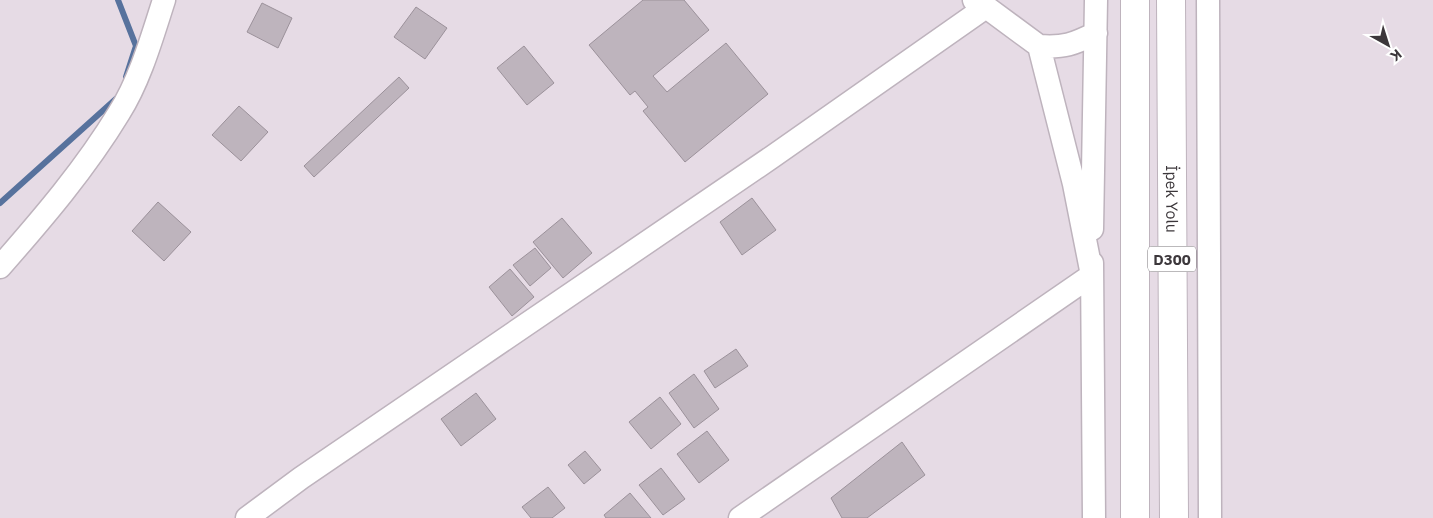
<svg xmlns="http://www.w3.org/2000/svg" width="1433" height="518" font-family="'IBM Plex Sans',sans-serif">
	<rect width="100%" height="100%" fill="#e6dbe5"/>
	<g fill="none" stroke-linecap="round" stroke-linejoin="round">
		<path stroke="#57729d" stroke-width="6" d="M118,0l18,46 -10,31
			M0,203l118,-106"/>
	</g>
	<path fill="#beb4bd" stroke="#9b919a" d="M643,0h41l25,30 -56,46 14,16 59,-49 42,51 -83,68 -42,-51 5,-4 -13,-16 -5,4 -41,-50z
		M262,3l30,15 -14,30 -31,-16z
		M416,7l31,21 -22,31 -31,-22z
		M524,46l30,37 -27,22 -30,-37z
		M399,77l10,11 -95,89 -10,-11z
		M239,106l29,26 -27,29 -29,-26z
		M752,198l24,32 -34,25 -22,-33z
		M158,202l33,30 -27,29 -32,-30z
		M562,218l30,35 -29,25 -30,-36z
		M535,248l16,20 -21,18 -17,-21z
		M510,269l24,28 -22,19 -23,-29z
		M736,349l12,17 -33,22 -11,-17z
		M694,374l25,35 -25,19 -25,-35z
		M476,393l20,26 -35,27 -20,-27z
		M660,397l21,27 -30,25 -22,-27z
		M707,431l22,29 -30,23 -22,-29z
		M902,442l23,33 -58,43h-25l-11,-20z
		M585,451l16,19 -17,14 -16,-19z
		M661,468l24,31 -22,16 -24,-30z
		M548,487l17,21 -13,10h-21l-9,-11z
		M630,493l21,25h-45l-2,-3z"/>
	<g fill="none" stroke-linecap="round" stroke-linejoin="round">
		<g stroke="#beb3bd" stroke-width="25">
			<path id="minor" d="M1208,0l2,518
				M1039,46c25,2 35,-2 57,-13
				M1092,229l4,-229
				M1092,263l2,255
				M0,267c43,-49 85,-98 119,-154 21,-33 33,-76 45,-113
				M247,518l54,-40 471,-321 214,-150
				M740,518l352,-243 -18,-91 -35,-138 -53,-39 -12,-7"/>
		</g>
		<g stroke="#beb3bd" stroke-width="30">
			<g id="highway">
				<path d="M1135,0v518"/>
				<path id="s1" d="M1171,0l3,518"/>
			</g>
		</g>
		<use href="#minor" stroke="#fff" stroke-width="22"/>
		<use href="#highway" stroke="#fff" stroke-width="28"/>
	</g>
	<g text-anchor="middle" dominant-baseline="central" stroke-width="4.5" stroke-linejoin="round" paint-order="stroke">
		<rect fill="#fff" stroke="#767376" stroke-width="1" x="1148" y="246.5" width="48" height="25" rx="4"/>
		<g font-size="15" font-weight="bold" fill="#3c373b">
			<text x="1172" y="259">D300</text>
		</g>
		<g font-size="16" fill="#3c373b" stroke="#fff">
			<text stroke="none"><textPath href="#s1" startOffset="199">İpek Yolu</textPath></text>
		</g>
	</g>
	<g transform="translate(1388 45) rotate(141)" stroke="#ffffff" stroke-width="4" paint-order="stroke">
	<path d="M0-4L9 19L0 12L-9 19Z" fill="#3c373b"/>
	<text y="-8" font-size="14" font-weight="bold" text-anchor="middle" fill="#3c373b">K</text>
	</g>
</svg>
